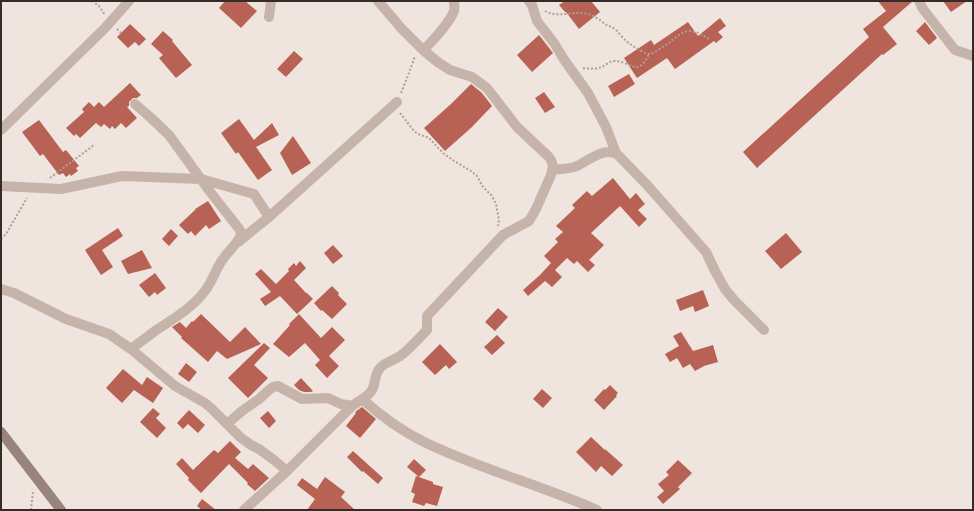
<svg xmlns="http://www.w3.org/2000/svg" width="974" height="511" font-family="Karla,sans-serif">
	<rect width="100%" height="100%" fill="#efe5de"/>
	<path fill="#b76254" d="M225,1h20l12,10 -16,17 -22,-20z
		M565,1h26l9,11 -21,17 -13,-17h-1l-6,-7z
		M878,1h35l-30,26 14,17 -14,11 -1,-1 -125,114 -14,-16 126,-115 -6,-8 23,-18z
		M943,1h24l-16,11z
		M720,18l6,8 -8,6 5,5 -7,6 -2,-2 -39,28 -8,-11 -30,20 -13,-20 27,-18 3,5 34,-23 10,14z
		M925,22l12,16 -8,7 -13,-14z
		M130,24l16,15 -7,7 -4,-4 -7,6 -11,-11z
		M163,31l10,9 -1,1 20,24 -16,13 -17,-20 4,-3 -12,-11z
		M539,35l14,18 -21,19 -15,-17z
		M294,51l9,8 -17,18 -9,-8z
		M629,74l6,10 -21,13 -6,-11z
		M130,83l11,12 -4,3h-4l-4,4v4l-2,1 10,11 -11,10 -5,-5 -6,6 -3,-3 -2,3 -6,-5 -3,3 -5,-4 -16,15 -4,-4 -2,2 -8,-8 18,-16 -2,-3 7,-7 5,5 5,-5 5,5z
		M471,84l11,9 10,13 -20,21 -27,24 -21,-23 27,-24z
		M544,92l11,15 -10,6 -10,-15z
		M239,119l15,21 18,-17 7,12 -23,12 16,23 -14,10 -20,-28 -2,2 -15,-21z
		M39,120l24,32 3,-2 13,16 -3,2 2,3 -7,5 -1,-2 -4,3 -3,-4 -4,2 -16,-21 -3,2 -18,-24z
		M293,136l18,27 -19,12 -12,-22z
		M613,178l17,21 6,-6 9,11 -7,6 9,9 -8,8 -19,-21 -29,27 13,12 -15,15 6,5 -7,7 -11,-11 -3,3 -7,-6 -12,12 7,7 -10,10 -7,-6 -17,15 -5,-6 17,-15 11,-12 -7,-7 14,-14 -3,-3 8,-7 -7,-6 19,-18 -3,-3 15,-14 5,5z
		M208,201l13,20 -12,8 -3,-4 -11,11 -4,-5 -3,3 -9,-9 17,-16h-1z
		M118,228l5,8 -21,14 11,17 -12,8 -16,-25z
		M171,229l7,7 -9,10 -7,-7z
		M786,233l16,19 -21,17 -16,-18z
		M333,245l10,11 -10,8 -9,-11z
		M142,250l10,18 -24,6 -7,-13z
		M300,261l6,7 -12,12 12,13h1l6,6 -16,15 -17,-18 -15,10 -5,-7 11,-7 -16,-18 6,-5 15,15 13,-13 -1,-2 6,-6 2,3z
		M155,273l11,15 -9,7 -2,-3 -6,5 -10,-12z
		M332,286l7,7 -1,2 9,9 -15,15 -10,-9 -1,1 -7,-8z
		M703,290l6,16 -14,6 -2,-6 -13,5 -4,-11z
		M498,308l10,9 -13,14 -10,-9z
		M201,314l29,28 15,-15 16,17 -34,15 -10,-8 -9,11 -27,-24 1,-1 -10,-10 8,-5 6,6 6,-7 1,1z
		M299,314l22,24 11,-11 13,13 -16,16 10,10 -12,12 -12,-13 5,-5 -15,-17 -16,14 -16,-13 17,-19 -1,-1z
		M681,332l12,19 20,-6 5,17 -14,4 -9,5 -5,-7 -7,4 -6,-10 -7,4 -5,-8 14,-8 -6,-10z
		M497,335l8,8 -13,12 -8,-8z
		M264,343l6,5 -16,17 14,13 -20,20 -20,-20z
		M440,344l17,18 -8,7 -3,-4 -11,10 -13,-13z
		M186,363l11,9 -8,10 -11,-8z
		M123,369l19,16 5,-8 16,11 -10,15 -19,-13 -12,13 -16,-15z
		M301,378l12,13 -2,1h-7l-5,-2 -5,-5z
		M610,385l8,8 -2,2 1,1 -13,14 -10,-10 10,-11 1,1z
		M542,389l10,9 -9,10 -10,-9z
		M362,407l14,12 -16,19 -14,-12 10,-13 -1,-1z
		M153,408l7,6 -4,4 10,10 -9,10 -17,-16z
		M189,410l16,15 -7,8 -10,-9 -5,5 -6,-6z
		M268,411l8,10 -7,7 -9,-10z
		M591,437l14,13v-1l18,16 -11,11 -11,-10 -5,6 -20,-20z
		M230,441l11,11 -6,6 13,11 5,-5 16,14 -14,13 -8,-7 1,-1 -19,-19 -28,29 -13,-13 1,-2 -13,-14 6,-6 11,12 21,-20 4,3z
		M353,451l30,27 -5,6 -15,-13 -1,1 -15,-15z
		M414,459l12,11 -7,7 -12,-10z
		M678,460l14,13 -14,14 2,2 -17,15 -6,-7 7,-6 -6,-7 11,-9 -3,-3z
		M416,476l17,6v2l10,3 -6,19 -11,-3 -2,3 -12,-4 3,-8 -4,-2z
		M325,477l20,15 -4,5 14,13h-48l8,-11 -18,-14 5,-7 15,11z
		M202,499l14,11h-14l-5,-4z"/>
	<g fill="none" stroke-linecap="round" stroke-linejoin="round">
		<path stroke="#b19e95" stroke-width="2" stroke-dasharray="2 2" stroke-linecap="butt" d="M92,1l7,5 6,9
			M545,11c16,9 32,-4 50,6 4,2 7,5 10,7 4,2 7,3 11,6 4,4 8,10 13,13 3,3 18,12 21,11 4,-1 8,-4 11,-6 21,-12 22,-26 48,-9
			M117,29l4,4
			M583,68c7,1 13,1 19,-1 3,-2 7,-5 11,-6 17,-1 24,18 36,-7
			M401,93l8,-20 6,-17
			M400,113l14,18 4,3 11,4 14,15 11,8 17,10 6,5 6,11 9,9 4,8 3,16 -1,6
			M50,178l44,-33
			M1,239l5,-5 21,-36
			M31,510l2,-19"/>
		<path stroke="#c6b4ab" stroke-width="10" d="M529,1l3,4 5,16 17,22 11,18 23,32 18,34 10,26
			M919,1l4,8 32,41 18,6
			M269,17l2,-16
			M423,50c9,-8 27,-28 31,-39 1,-3 0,-7 0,-10
			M1,130l104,-102 24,-27
			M552,170c8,-1 18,-1 25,-4 12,-6 28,-20 41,-11l30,31 58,66 9,19 10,18 9,11 30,30
			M1,186l60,3 61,-13 79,3 53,15 15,23 -31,25
			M269,217l128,-115
			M1,289l13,4 52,26 43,15 22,15 44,37 30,17 6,5 29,29 11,8 8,4 15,11 13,11
			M131,349c8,-6 16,-12 24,-18 18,-12 37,-23 50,-40 7,-9 10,-20 16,-29 6,-10 15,-16 20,-27l-1,-5 -29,-37 -42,-58 -19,-18 -15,-13
			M362,399c19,17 40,32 62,43 56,27 116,43 173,68
			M227,424l15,-13 17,-12 10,-9 4,-3 5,-1 24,13 26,-1 13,6 11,2
			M244,510l43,-39 65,-65c7,-5 16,-9 20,-16 4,-7 2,-17 9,-23 5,-5 13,-7 19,-11 10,-7 18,-17 27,-26v-14l76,-81 26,-14 7,-12 15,-34 2,-9 -2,-6 -3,-4 -31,-29 -30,-39 -15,-11 -22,-7 -11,-7 -16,-13 -21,-21 -24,-28"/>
		<path stroke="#99847d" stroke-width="10" d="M1,432l60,78"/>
	</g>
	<rect width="974" height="511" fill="none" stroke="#342c29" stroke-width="4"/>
</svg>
